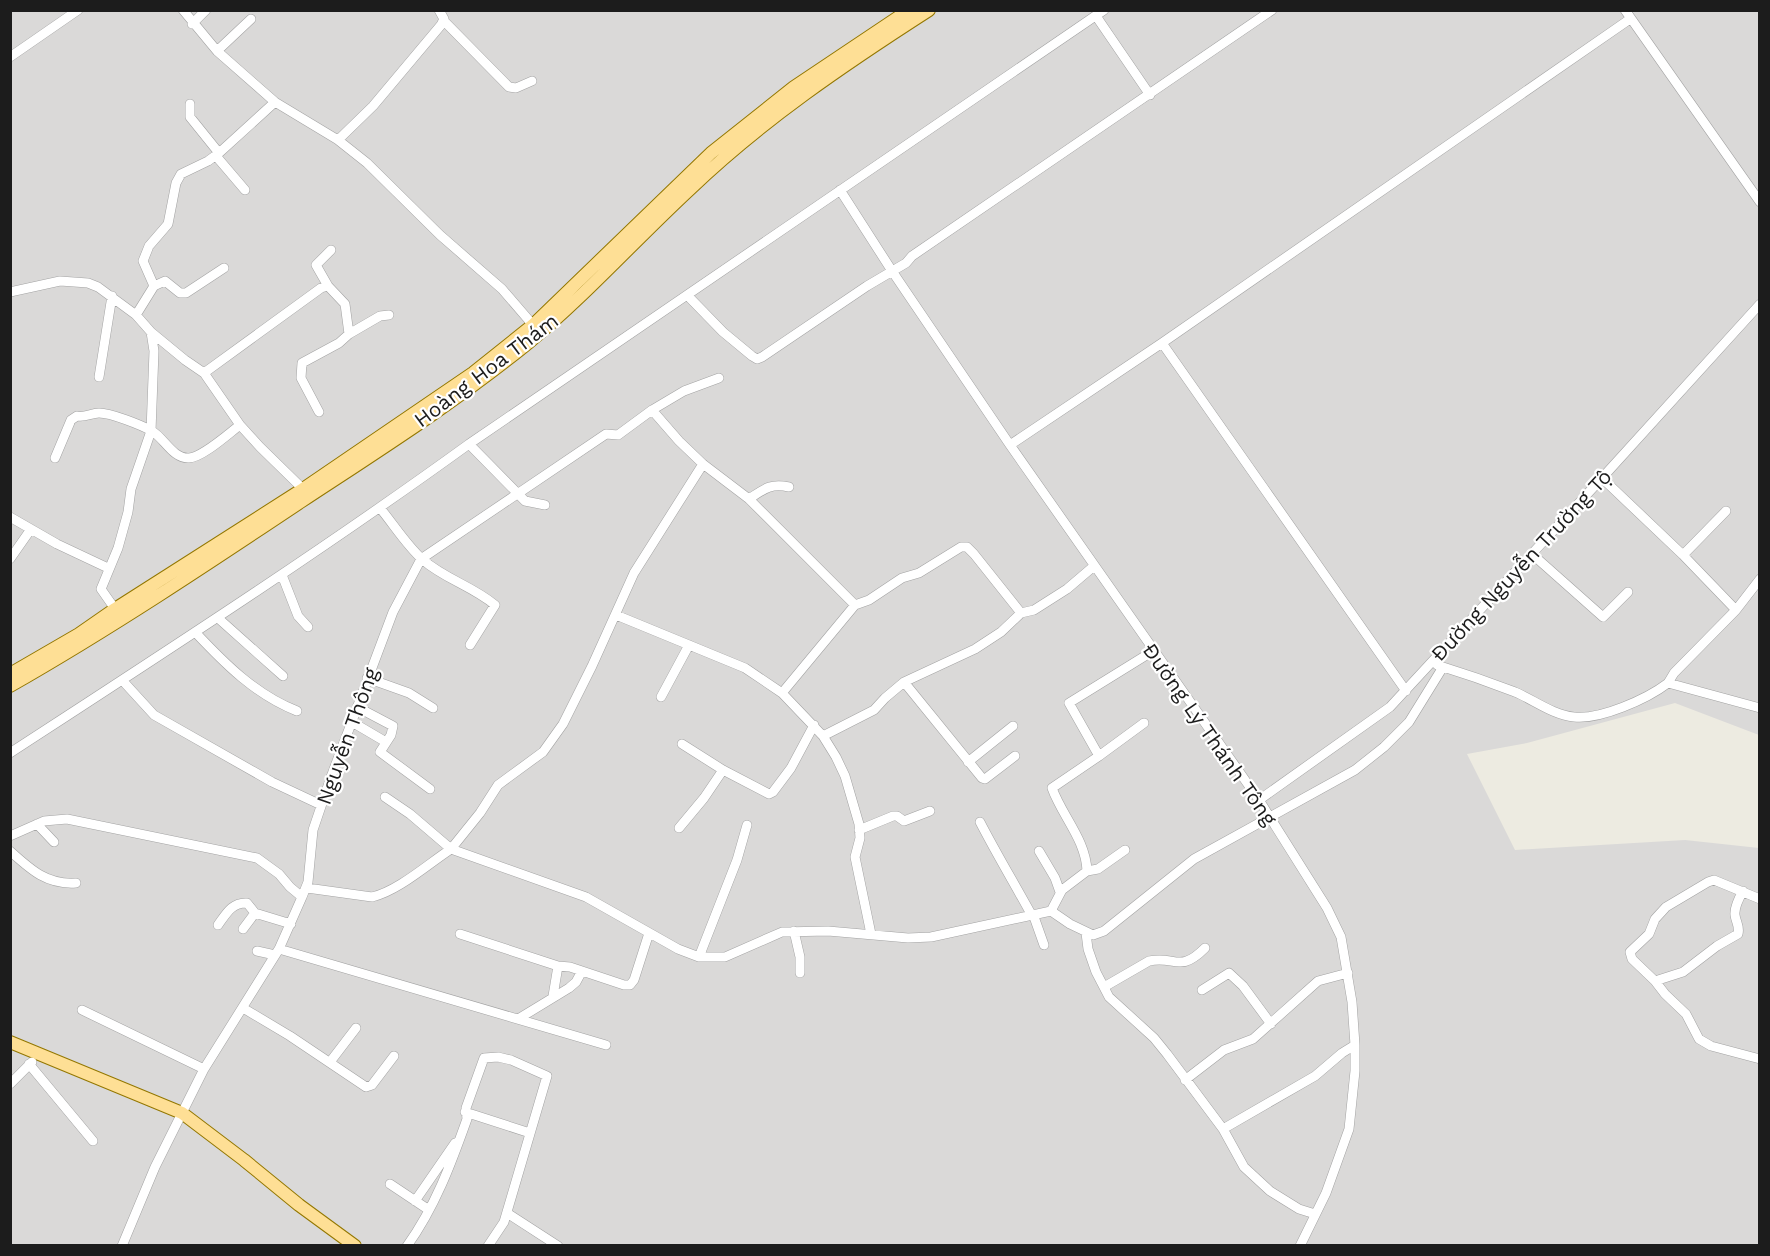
<svg xmlns="http://www.w3.org/2000/svg" width="1770" height="1256" font-family="'Work Sans',sans-serif">
	<rect width="100%" height="100%" fill="#edebe1"/>
	<path fill="#dad9d8" d="M10,11h1749v724l-84,-32 -148,40 -60,11 48,96 170,-10 74,8v397h-1748z"/>
	<g fill="none" stroke-linecap="round" stroke-linejoin="round">
		<g stroke="#a3a3a3" stroke-width="10">
			<path id="minor" d="M183,10l34,41 58,51 63,38 29,23 73,72 62,54 31,36
				M1625,10l135,192
				M1096,16l54,79
				M444,21l65,66 7,1 16,-7
				M192,24l14,-14
				M217,51l34,-32
				M10,57l68,-47
				M190,104v13l29,36
				M338,140l35,-34 68,-81 3,-6 -5,-9
				M216,156l29,34
				M840,190l52,81 118,174 249,355 68,108 14,29 11,65 3,43v26l-6,58 -23,64 -26,53
				M154,286l11,-5 15,12h6l38,-25
				M328,286l-12,-21 15,-15
				M10,292l50,-11 28,2 10,4 38,28 15,17 34,28 19,13 36,52 20,22 43,42
				M687,295l36,37 29,24 5,3 5,-2 105,-71 39,-23 6,-7 360,-246
				M136,315l18,-29 -11,-25 6,-15 19,-22 8,-41 5,-9 27,-13 11,-8 56,-51
				M349,334l31,-18 9,-1
				M1162,343l244,348
				M204,373l117,-85 7,-2 17,18 4,30 -10,9 -37,20 -1,15 18,34
				M99,377l13,-81
				M652,410l32,-19 35,-13
				M469,444l56,57 20,4
				M1010,445l152,-102 468,-324
				M55,458l16,-38 6,-4c8,2 14,-3 22,-3 12,0 42,12 53,18 12,7 21,28 37,27 14,-1 39,-24 51,-33
				M1602,478l81,77 53,55
				M749,499c15,-10 21,-16 40,-12
				M380,508c14,17 27,38 43,52 22,19 49,26 72,45l-25,40
				M10,517l47,27 51,24
				M1532,554l71,63 25,-25
				M1683,555l43,-44
				M10,559l21,-30
				M282,575l16,41 10,11
				M115,609l-14,-20 17,-41 10,-36 3,-23 20,-58 3,-80 -3,-19
				M616,615l129,53 37,25 41,43 13,21 9,19 14,48 1,14 -5,19 16,77
				M218,618l65,58
				M195,632c30,32 61,63 102,79
				M1437,665c26,8 52,17 78,27 19,8 38,23 59,25 26,3 73,-18 94,-34l92,25
				M367,678l42,15 24,15
				M122,680l32,35 118,67 49,23
				M904,682l78,96 3,1 30,-23
				M1668,683l6,-10 62,-63 24,-31
				M782,693l73,-88 14,-5 33,-22 17,-5 42,-26h6l7,7 47,59
				M661,697l28,-52
				M357,707l36,19 -2,9 -11,17 50,37
				M352,722l34,20
				M823,736l51,-26 11,-12 19,-16 71,-33 26,-17 20,-19 13,-3 33,-21 27,-23
				M682,744l41,26 46,24 4,-2 18,-24 23,-43
				M10,753c155,-101 310,-201 459,-309l635,-434
				M1099,756l45,-33
				M968,762l45,-36
				M385,797l25,17 41,35 29,-36 18,-28 45,-33 20,-28 29,-58 42,-93 69,-109
				M1259,800l131,-93 212,-229 158,-174
				M980,822c16,31 34,61 51,92
				M37,824l17,18
				M679,828l25,-30 19,-28
				M859,830l34,-14h4l7,5 26,-10
				M10,836l34,-15 23,-2 190,39 22,16 11,13 12,10
				M10,851c21,19 37,34 66,32
				M1039,851l16,27 5,14
				M1087,871l11,-2 27,-19
				M307,888l65,9c26,-6 56,-33 79,-48l135,48 92,52 21,8h26l57,-25 46,-1 80,7 23,-1 120,-26 19,13 23,11 11,-4 90,-72 161,-89 29,-23 25,-25 34,-55
				M1760,899l-46,-19 -6,2 -42,25 -11,12 -6,15 -19,18 2,7 23,22 10,13 21,20 13,25 12,7 49,13
				M1051,911l11,-21 25,-19c-1,-31 -25,-55 -35,-83l47,-32 -30,-53 84,-52
				M1033,914l11,31
				M218,925c8,-11 14,-23 29,-22l8,10 36,11
				M243,929l12,-16
				M794,931l6,26v16
				M1086,933l2,16 8,23 13,25 45,41 13,16 56,75 21,38 26,24 29,18 16,5
				M460,934l98,32 12,1 54,18h6l4,-5 15,-47
				M279,949l327,96
				M257,951l18,4
				M699,957l38,-97 10,-35
				M1655,981l28,-9 34,-26 21,-12c2,-8 -2,-11 -3,-19 -1,-8 4,-17 8,-24
				M1104,987l45,-26c26,-6 30,13 56,-13
				M1202,990l27,-17 14,13 28,38
				M553,996l5,-30
				M243,1008l47,28 76,51 6,-2 22,-29
				M82,1010l122,59
				M518,1019l51,-31 7,-6 6,-11
				M330,1062l26,-34
				M29,1064l64,77
				M1185,1080l39,-30 29,-11 65,-58 30,-8
				M10,1084l22,-22
				M465,1112l65,21
				M1223,1129l92,-53 27,-23 13,-8
				M390,1184l39,26
				M415,1201l40,-58
				M507,1213l51,33
				M122,1246l33,-79 49,-98 75,-120 23,-52 6,-15 5,-52 18,-53 62,-165 28,-53 185,-125 12,1 34,-25 27,31 24,23 46,35 106,106
				M407,1246c28,-39 44,-82 60,-127l-1,-11 18,-50 14,-1 13,3 36,16 -43,146 -16,24"/>
		</g>
		<g stroke="#937700" stroke-width="14">
			<path id="major" d="M10,674l69,-40 36,-25 188,-120 170,-116 60,-48 178,-172 83,-66 115,-77
				M10,686c100,-57 196,-121 292,-185 76,-50 155,-100 226,-158 57,-47 107,-103 162,-154 72,-69 155,-125 239,-179
				M10,1042l172,71 62,47 55,45 56,41"/>
		</g>
		<use href="#minor" stroke="#fff" stroke-width="9"/>
		<use href="#major" stroke="#fedf95" stroke-width="12"/>
	</g>
	<g text-anchor="middle" dominant-baseline="central" stroke-width="4.5" stroke-linejoin="round" paint-order="stroke">
		<g font-size="21" fill="#1c1c1c" stroke="#fff">
			<text transform="translate(486 370) rotate(-37)">Hoàng Hoa Thám</text>
			<text transform="translate(1521 565) rotate(-47)">Đường Nguyễn Trường Tộ</text>
			<text transform="translate(1210 734) rotate(55)">Đường Lý Thánh Tông</text>
			<text transform="translate(347 736) rotate(-70)">Nguyễn Thông</text>
		</g>
	</g>
	<rect width="1770" height="1256" fill="none" stroke="#1c1c1c" stroke-width="24"/>
</svg>
